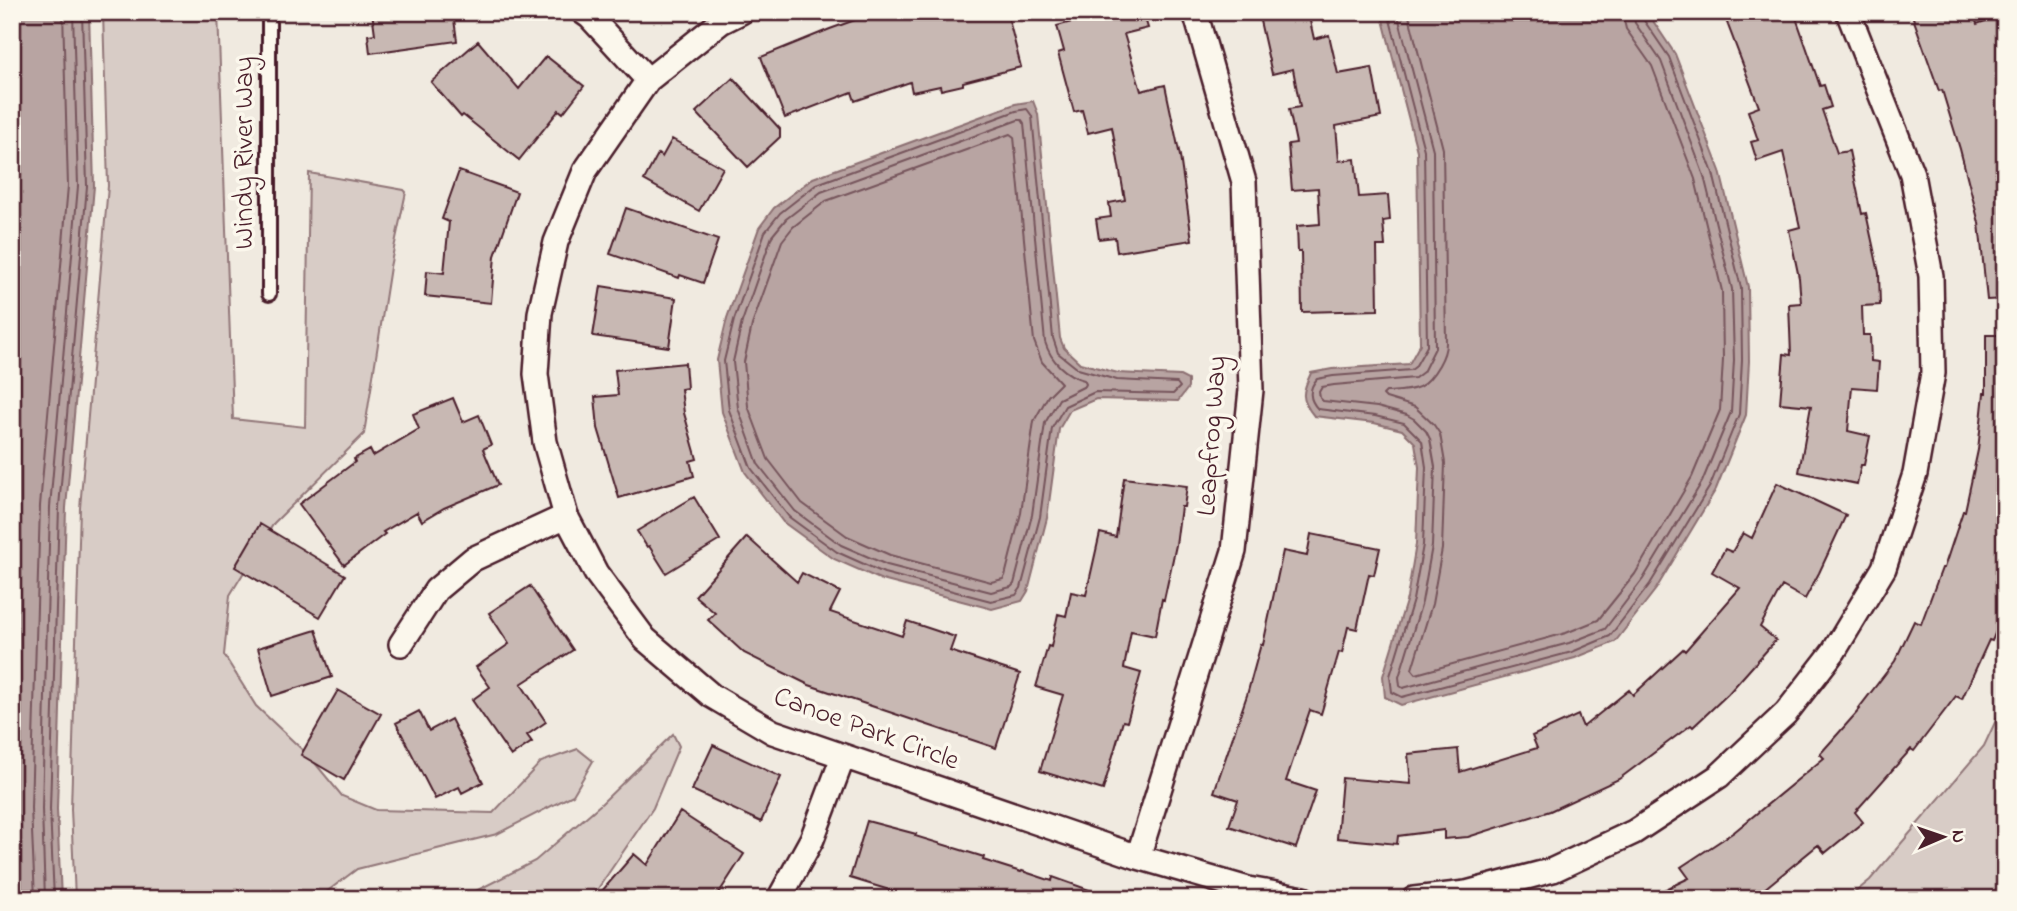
<svg xmlns="http://www.w3.org/2000/svg" width="2017" height="911" font-family="'Indie Flower',sans-serif">
	<rect width="100%" height="100%" fill="#f0eae0"/>
	<filter id="ink" filterUnits="userSpaceOnUse"><feTurbulence type="fractalNoise" baseFrequency=".0143" numOctaves="2"/><feDisplacementMap in="SourceGraphic" scale="14" xChannelSelector="R" yChannelSelector="G"/><feConvolveMatrix kernelMatrix="1 2 1 2 8 2 1 2 1" color-interpolation-filters="sRGB"/></filter>
	<g filter="url(#ink)">
		<path fill="#d8ccc6" stroke="#917678" stroke-width="2" d="M103,12h115l15,407 72,8 4,-254 95,17 2,2 -16,75 -26,167 -90,89 -44,72 -6,60 32,51 54,51 32,39 34,14 117,3 48,-51 37,-13 15,12 -20,34 -76,39 -140,35 -40,30h-242l-4,-90 9,-301 28,-322z
			M2005,701v198h-158l23,-19 114,-134z
			M673,734l6,12 -26,62 -56,82 -30,9h-107l75,-38 66,-57z"/>
		<path fill="#b8a4a2" stroke="#8c6f72" stroke-width="2" d="M12,12h77l5,174 -28,322 -9,301 4,90h-49z
			M1381,12h266l28,42 45,117 28,116 1,74 -3,54 -30,74 -60,100 -41,53 -40,16 -174,47 -16,-8 -2,-21 24,-78 9,-54 3,-77 -4,-24 -13,-13 -28,-7 -60,-7c-14,-17 -12,-24 -3,-43l21,-4 77,-5 11,-20 -3,-193z
			M1033,101l5,13 22,224 4,10 16,15 38,10 62,3 8,4v8l-10,13 -82,-2 -26,11 -11,19 -12,89 -19,73 -6,10 -30,8 -110,-29 -48,-21 -51,-37 -38,-50 -23,-60 -5,-52 10,-42 32,-90 15,-20 39,-30 202,-74z"/>
		<g fill="none" stroke-linecap="round" stroke-linejoin="round">
			<path stroke="#76545b" stroke-width="2" d="M1388,12l36,138 3,196 -12,21 -4,3 -78,6 -16,3c-9,10 -8,21 1,30l57,7 29,7 18,18 4,26 -3,78 -10,55 -23,76 2,16 10,5 170,-45 38,-16 40,-52 60,-98 29,-72 3,-54 -1,-72 -28,-115 -44,-116 -26,-38 -1,-7
				M1397,12l36,138 2,198 -12,24 -8,6 -81,7 -12,2 -3,5 1,6 3,3 54,6 30,8 7,4 12,12 4,8 5,28 -3,79 -10,56 -23,75 1,9 3,2 166,-45 36,-14 38,-50 59,-97 29,-70 3,-52 -2,-71 -28,-113 -43,-115 -26,-38 -2,-11
				M1408,12l35,137 3,194c0,9 -3,15 -7,22 -15,26 -24,25 -53,27l-3,3 3,3 29,9 19,18 6,9 5,29 -3,86 -10,55 -20,65 4,5 150,-41 32,-13 37,-46 57,-97 28,-67 3,-50 -1,-69 -27,-112 -43,-113 -26,-37 -4,-17
				M1027,109l5,7 21,222 5,15 20,16 39,11 60,3 3,4 -7,7 -78,-2 -30,14 -13,22 -12,89 -19,71 -5,7 -25,6 -107,-28 -47,-21 -48,-35 -38,-49 -22,-58 -5,-49 10,-41 31,-88 15,-19 37,-29 199,-73z
				M1018,120h4l2,3 21,219c6,19 20,33 39,38l2,4 -1,2 -26,13 -14,24 -13,92 -18,69 -3,3 -20,5 -104,-27 -46,-20 -46,-34 -37,-47 -20,-56 -5,-46 9,-40 30,-86 14,-17 35,-27z
				M1010,134l4,3 20,204 8,21 19,21 -13,13 -14,25 -13,92 -16,63 -2,3 -12,3 -101,-27 -43,-19 -45,-33 -34,-44 -20,-53 -4,-44 8,-37 30,-84 11,-14 33,-26z
				M35,899l-4,-91 9,-302 28,-320 -5,-174
				M45,899l-3,-90 8,-302 28,-321 -5,-174
				M54,899l-4,-90 9,-302 28,-321 -5,-174"/>
		</g>
		<path fill="#c8b8b3" stroke="#4a1f2b" stroke-width="2" d="M372,12h81l4,29 -87,12 -2,-18 7,-1z
			M877,12h130l14,55 -58,15v3l-22,5 -1,-4 -28,6 -2,-10 -55,19 -3,-9 -67,26 -24,-61 69,-28z
			M1108,12h35l5,16 -24,6 17,57 24,-6 15,71 12,84 -75,12 -2,-15 -16,2 -3,-20 15,-2 -2,-14 16,-3 -13,-73 -24,6 -6,-23 -8,2 -16,-59 6,-2 -7,-25z
			M1258,12h50l6,27 15,-4 9,39 34,-6 9,49 -45,9 3,35 16,-2 4,38 29,-2 2,25 -7,1 2,25h-8l1,64 -76,2 -1,-61 -3,1 -1,-26 23,-2 -2,-36 -26,2 -4,-46 8,-1 -7,-34 11,-2 -7,-38 -21,5z
			M1723,12h71l26,74 4,-1 7,22 -9,3 15,43 12,-2 13,63 4,-1 13,60 1,32 -18,1 1,29h7l1,26 8,1 -2,27 -25,-2 -4,44 22,5 -6,29h-3l-4,19 -58,-12 12,-66 -31,-3 4,-49 7,1 -2,-51 12,-1 -2,-25 -10,-48 11,-3 -17,-75 -26,9 -6,-19 7,-2 -10,-29 11,-4z
			M1911,12h62l4,12 28,-10v285l-18,1 -8,-77 -19,-74 -18,-59 -3,1z
			M478,41l41,48 27,-33 38,30 -21,27 -4,-3 -40,50 -56,-45 -2,2 -30,-35z
			M733,78l47,51v8l-32,30 -52,-55z
			M672,139l51,29 -24,43 -55,-31 14,-26 4,3z
			M459,171l58,21 -22,64 -4,47 -66,-7 2,-25 17,2 5,-51 -7,-3z
			M626,208l92,32 -15,43 -23,-8 -1,3 -69,-24z
			M601,286l75,12 -7,49 -76,-11z
			M1986,335h19v273l-13,33 -3,-1 -27,59 -6,-3 -42,55 -3,-2 -56,63 8,10 -38,31 -7,-8 -66,54h-107l44,-21 -8,-11 53,-35 90,-74 -4,-4 40,-45 -1,-1 36,-47 19,-40 7,3 21,-56h2l19,-57h2l13,-61 6,-57h2z
			M685,363l2,25 -6,1 3,24 13,46 -7,2 4,15 -75,22 -21,-70 -3,-31 23,-2 -3,-25z
			M453,398l10,24 16,-7 12,30 -8,4 15,36 -54,23 -22,13 -5,-9 -34,20 2,2 -41,31 -45,-61 56,-42 -1,-3 16,-9 3,6 46,-27 -6,-15z
			M1124,478l63,8 -3,21h-3l-5,38 -12,55 -2,-1 -7,37 -24,-5 -7,37 17,5 -14,49 -4,-1 -20,69 -63,-19 23,-76 -27,-8 12,-41 3,1 7,-33 8,2 5,-24 15,3 14,-62 16,4z
			M1777,483l69,32 -27,58 -14,26 -23,-13 -22,41 16,13 -48,54 -35,33 -2,-2 -72,54 -69,32 -82,26 -24,2v-9l-46,6 -1,8 -60,-6 5,-60 69,6 -3,-30 50,-5 2,23 77,-24 -5,-12 46,-21 5,12 46,-37 4,5 50,-46 2,2 55,-63 -28,-16 13,-23 7,3 11,-19 9,5z
			M694,497l26,43 -54,33 -17,-27 -2,1 -10,-16z
			M260,524l85,51 -25,42 -85,-50z
			M1311,534l69,14 -6,27 -5,-1 -12,55 -9,-2 -6,26 -3,-1 -18,62 -11,-4 -24,71 30,10 -20,57 -67,-22 9,-26 -24,-8 33,-97 14,-51 2,1 20,-94 24,5z
			M747,537l50,45 5,-9 38,19 -10,20 72,24 5,-15 48,16 -5,14 70,23 -24,74 -187,-63 -65,-32 -36,-33 7,-7 -20,-17z
			M530,586l43,64 -52,34 25,38 -19,13 5,7 -21,14 -39,-56 18,-13 -14,-20 33,-23 -20,-31z
			M316,630l16,47 -60,19 -14,-48z
			M338,690l43,24 -37,66 -43,-25z
			M419,711l10,20 22,-12 32,63 -21,11 -3,-6 -24,12 -39,-76z
			M713,745l68,32 -20,45 -69,-32z
			M680,812l64,42 -29,45h-120l39,-45 13,11z
			M867,821l49,13 -1,2 69,21 -1,3 38,12 1,-1 30,10 1,-4 53,19v3h-187l-69,-21z"/>
		<g fill="none" stroke-linecap="round" stroke-linejoin="round">
			<g stroke="#4a1f2b" stroke-width="18">
				<path id="service" d="M269,12v282"/>
			</g>
			<g stroke="#4a1f2b" stroke-width="28">
				<path id="minor" d="M583,12l7,5 58,63
					M741,12l-20,10 -73,58 -63,91 -29,71 -16,71 -4,61 9,68 21,74 30,57 49,66 67,57 61,36 365,125 110,32 56,10
					M401,644l35,-54 37,-31 93,-43
					M1138,857l96,-306 17,-161 -7,-208 -49,-170
					M779,899l33,-60 31,-82
					M1414,899l52,-6 87,-23 81,-38 85,-56 67,-63 48,-62 50,-83 31,-94 18,-101 -2,-97 -19,-102 -64,-162"/>
			</g>
			<use href="#service" stroke="#fbf7ec" stroke-width="12"/>
			<use href="#minor" stroke="#fbf7ec" stroke-width="23"/>
		</g>
	</g>
	<g text-anchor="middle" dominant-baseline="central" stroke-width="7" stroke-linejoin="round" paint-order="stroke">
		<g font-size="28" fill="#4a1f2b" stroke="#fbf7ec">
			<text transform="translate(245 153) rotate(-90)">Windy River Way</text>
			<text transform="translate(1213 436) rotate(-86)">Leapfrog Way</text>
			<text transform="translate(866 730) rotate(20)">Canoe Park Circle</text>
		</g>
	</g>
	<rect width="2017" height="911" fill="none" stroke="#fbf7ec" stroke-width="42"/>
	<rect x="21" y="21" width="1975" height="869" fill="none" stroke="#4a1f2b" stroke-width="2.5" filter="url(#ink)"/>
	<g transform="translate(1943 837) rotate(88)" stroke="#fbf7ec" stroke-width="5" paint-order="stroke">
	<path d="M0-5L12 26L0 18L-12 26Z" fill="#4a1f2b"/>
	<text y="-10" font-size="19" font-weight="bold" text-anchor="middle" fill="#4a1f2b">N</text>
	</g>
</svg>
